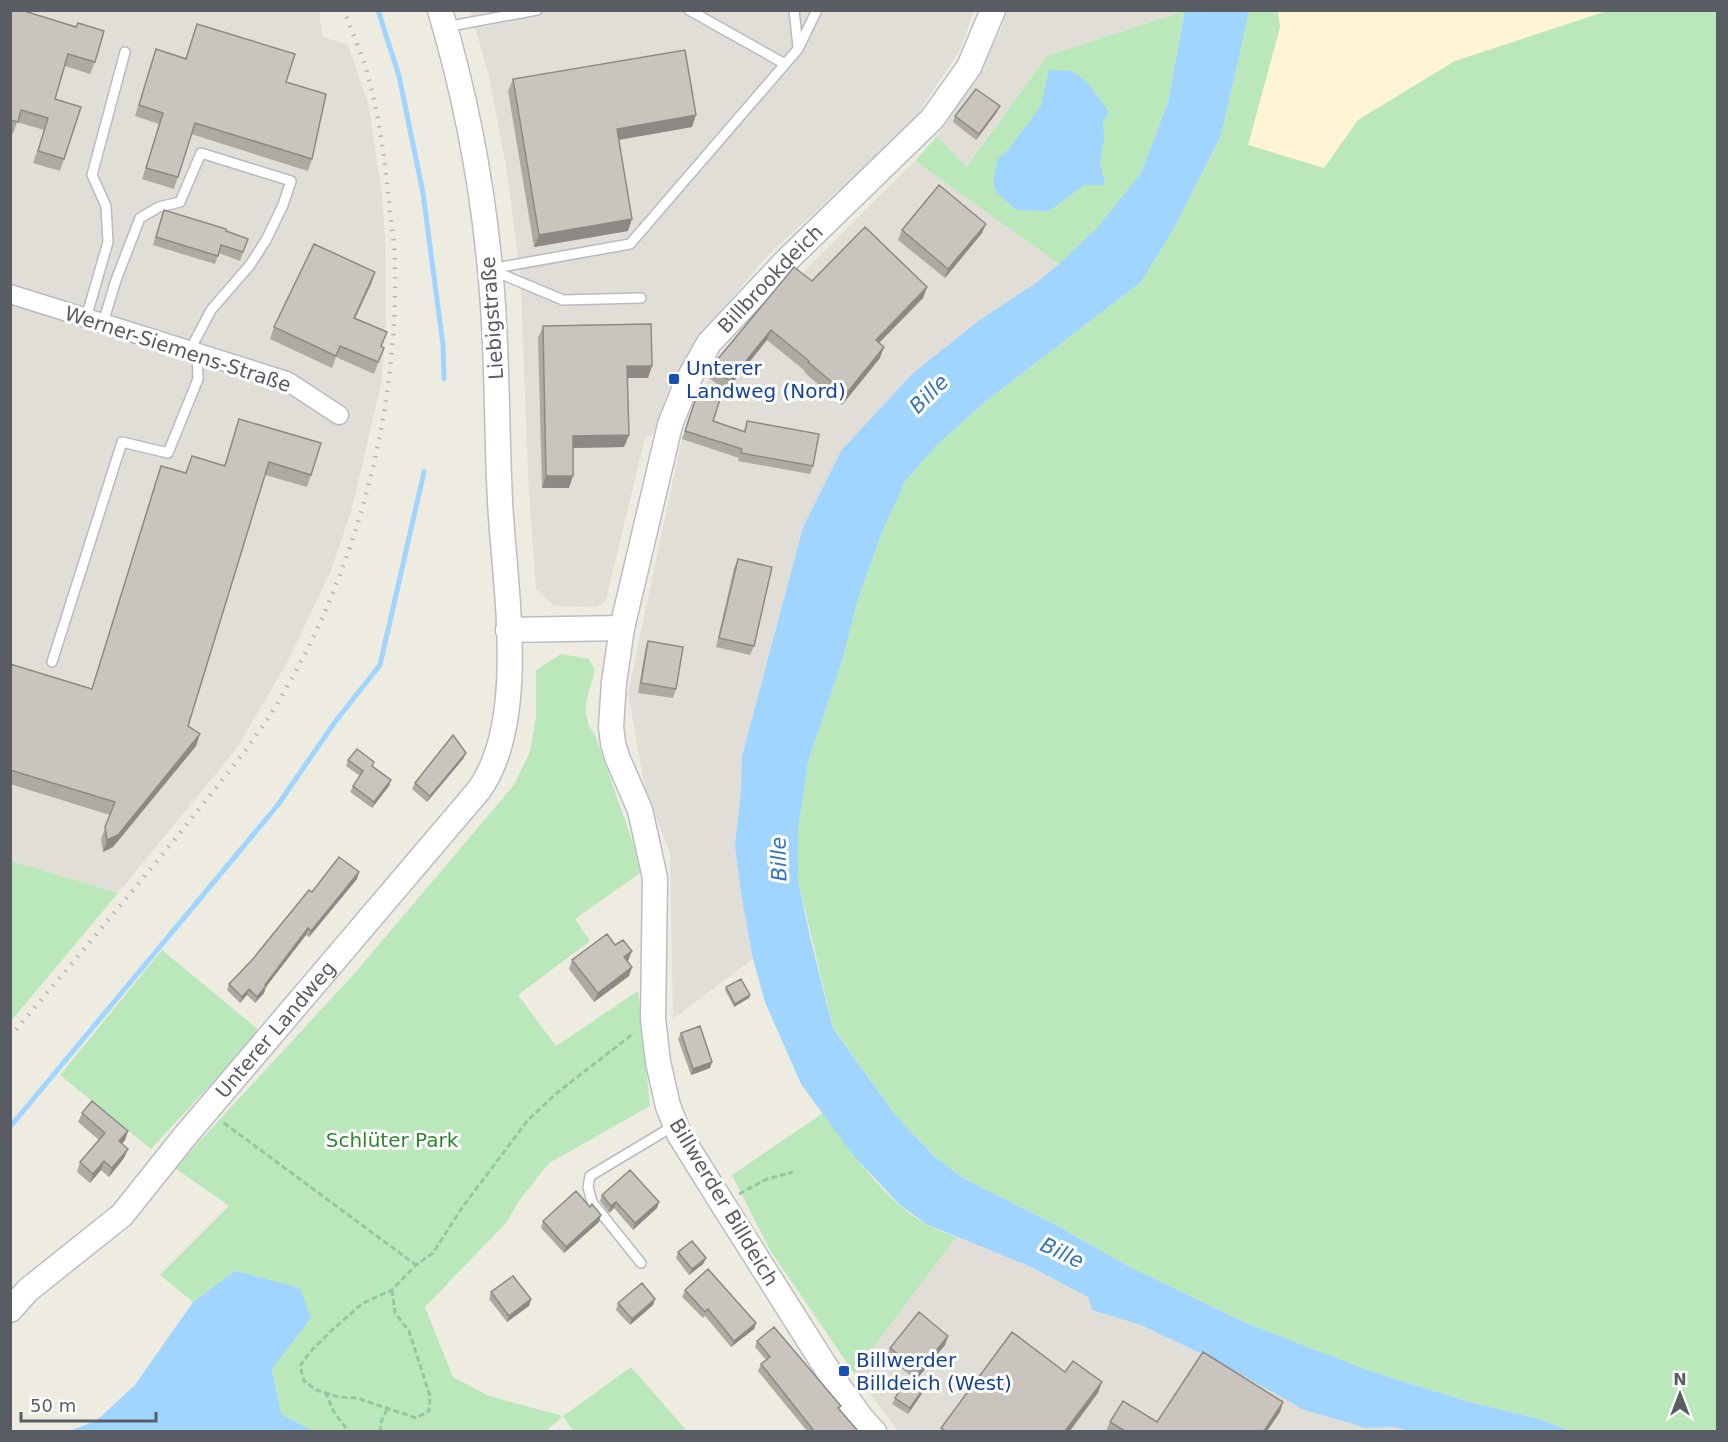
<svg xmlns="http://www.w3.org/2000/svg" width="1728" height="1442" font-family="'DejaVu Sans',sans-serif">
	<rect width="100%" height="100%" fill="#eeebe0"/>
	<path fill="#fff5d4" d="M1278,11h329l-152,50 -97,59 -34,48 -76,-23 32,-117z"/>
	<path fill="#e1ded8" d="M10,11h309l4,26 25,8 20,58 14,91 3,44 1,87 -5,60 -30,127 -21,61 -42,88 -51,87 -119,145 -107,-32z
		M470,11h504l-14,39 -49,74 -146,134 -66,81 -29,46 -17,50 -8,2 -39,163 -9,7 -43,-1 -18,-17 -7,-94 -9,-223 -14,-106 -18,-94z
		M1007,11h178l-138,45 -82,111 -28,-31 39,-57 25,-50z
		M915,161l144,103 -22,19 -56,36 -68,54 -110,154 -61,229v143l11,60 -80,60 -3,-166 -25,-64 -17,-96 54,-256 37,-81z
		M956,1237l75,30 57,30 4,13 49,15 78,37 85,48 62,18 29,-1 19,4h-516l-44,-58z"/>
	<path fill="#bae8ba" d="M1185,11l-17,91 -27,72 -43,53 -39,37 -144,-103 22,-25 29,31 81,-111z
		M1249,11h29l2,16 -32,118 76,23 34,-48 97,-59 152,-50h110v1420h-147l-31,-12 -73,-18 -96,-30 -124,-48 -118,-57 -74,-42 -91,-46 -28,-21 -39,-41 -63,-89 -35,-147v-50l10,-68 34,-101 17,-65 23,-64 24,-52 30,-34 50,-45 155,-119 33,-54 47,-92z
		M561,654l28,5 6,11c-6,25 -17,42 0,65l39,111 6,27 -65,46 15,22 -72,54 38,51 82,-55 12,115 -101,57 -31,39 -12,21 -81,84 28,70 36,19 74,20 68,-49 56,64h-114l-10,-15 -17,15h-233l-32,-17 -9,-45 39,-51 -76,-47 -42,31 -33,-27 69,-69 -54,-38 179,-194 160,-189 16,-33 6,-35v-47z
		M11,861l107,32 -107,128 -1,-160z
		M162,950l98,81 -109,118 -91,-74z
		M823,1113c28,38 61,87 103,111 9,5 20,9 30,13l-102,136 -84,-123 -38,-75z"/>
	<path fill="#9fd5ff" d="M1185,11h64v1l-28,124 -47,92 -33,54 -155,119 -50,45 -30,34 -24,52 -23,64 -17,65 -34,101 -10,68v50l12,57 23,91 63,88 39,41 28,21 91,46 74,42 118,57 124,48 96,30 73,18 31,12 -156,1 -19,-5 -29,1 -62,-18 -85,-48 -78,-37 -49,-15 -4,-13 -57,-30 -105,-43 -27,-20 -46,-49 -52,-71 -36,-82 -12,-43 -11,-60 -7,-53 6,-54 1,-36 61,-229 38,-76 72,-78 68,-54 55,-36 23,-19 39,-37 43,-54 27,-71z
		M1049,70l23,1 16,12 21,29 -6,10 1,17 -4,23 5,23h-21l-35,26 -32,-1 -19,-16 -5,-11 5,-25 10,-8 33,-44z
		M235,1271l65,17 11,30 -39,51 9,45 32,17h-244l27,-10 39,-36 58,-83z"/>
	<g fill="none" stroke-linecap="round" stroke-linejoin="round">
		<path stroke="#9fd5ff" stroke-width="5" d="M378,10l21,66 24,117 20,152 1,34
			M10,1127l267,-321 58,-84 45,-57 44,-193"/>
		<g stroke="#b8bbc1" stroke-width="12">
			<path id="lane" d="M689,10l96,54
				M794,10l4,37
				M445,27l92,-17
				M490,269l140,-25 168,-195 19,-39
				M492,270l71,30 78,-2
				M86,318l22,-76 -2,-36 -14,-31 33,-123
				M103,323l13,-43 24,-62 19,-11 21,-5 21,-49 90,28 -8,24 -17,35 -16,25 -39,45 -21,40
				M52,662l70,-220 46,11 30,-74 -1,-27
				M641,1263l-49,-61 -4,-15 2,-11 85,-51"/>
		</g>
		<g stroke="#b8bbc1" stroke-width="21">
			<path id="street" d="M10,294l277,87 52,34"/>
		</g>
		<g stroke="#b9bdc4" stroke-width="27">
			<g id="secondary">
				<path d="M508,630l114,-2"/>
				<path id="s1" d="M10,1310l18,-20 94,-75 63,-79 294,-346c50,-70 25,-207 21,-289 -4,-78 -2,-155 -10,-232 -8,-87 -25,-175 -50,-259"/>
				<path id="s2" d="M874,1432l-12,-13 -28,-39 -112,-177 -43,-69 -11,-28 -10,-44 -5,-43 2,-141 -15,-68 -23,-53 -4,-14 -2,-16 3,-45 8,-54 48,-203 17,-43 22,-39 78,-83 145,-141 37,-52 24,-57"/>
			</g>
		</g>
		<path stroke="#93c9a2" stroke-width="3" stroke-dasharray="6 3" stroke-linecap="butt" d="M224,1123l192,142
			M739,1194l28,-15 26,-7
			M392,1290l3,23 14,18 13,40 8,25 -1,15 -13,7 -59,-20 -18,-1 -23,-7 -12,-9 -4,-15 10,-14 22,-22 31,-27 29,-13 24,-25 17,-12 28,-44 67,-89 30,-28 76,-59
			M325,1392l9,20 15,20
			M380,1432l1,-10 6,-13"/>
		<use href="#lane" stroke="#fff" stroke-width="9"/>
		<use href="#street" stroke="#fff" stroke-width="18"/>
		<use href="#secondary" stroke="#fff" stroke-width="24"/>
		<path stroke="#b4b5b6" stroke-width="4.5" stroke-dasharray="1.5 8" stroke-linecap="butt" d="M10,1037c57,-68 114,-135 170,-204 32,-41 66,-80 94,-124 81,-132 124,-291 121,-445 0,-17 -3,-35 -5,-52 -4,-42 -9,-84 -19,-125 -6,-26 -18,-52 -27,-77"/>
	</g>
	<path fill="#ada9a3" d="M10,10l85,52 -5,12 -25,-8 -10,33 9,60 -4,12 -27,-8 11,-33 -27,-8 -4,12 -3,-1z
		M197,24l89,58 26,77 -4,12 -117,-37 -17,55 -32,-10 17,-55 -24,-8 17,-56 4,-11 30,9z
		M513,79l179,48 -74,13 10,91 -94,16 -26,-156z
		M997,112l-21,28 -23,-18 2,-6z
		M161,218l65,13 22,8 -8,22 -21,-8 -4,11 -62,-19z
		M902,230l80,3 -37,45 -47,-38z
		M375,272l-4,12 -16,35 26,28 3,1 -10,26 -38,-17 -4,11 -62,-29 4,-12z
		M812,281l115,6 -4,11 -44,45 1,15 -38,47 -38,-33 1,-1 -38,-31 -41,51 -18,-14 4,-11z
		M543,326l105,52h-21l2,57 -5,12 -51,1 -4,40h-27l-4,-150z
		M699,389l14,32 31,10 3,-10 66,45 -3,8 -72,-13 1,-3 -57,-19z
		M239,419l72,56 -4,12 -42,-12 -77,251 12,8 -4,12 -83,101 -10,5 -2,-13 9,-24 -100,-31v-120l82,25 69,-223 25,7 6,-17 32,10z
		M738,559l16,87 -4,9 -34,-8 18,-79z
		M648,641l28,48 -3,9 -35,-5 7,-43z
		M466,753l-3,6 -36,43 -15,-13 3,-6z
		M348,760l25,6 18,14 -2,6 -17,22 -22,-16 3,-6 7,-10 -14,-10z
		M359,872l-2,7 -48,58 -3,-2 -40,51 -2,7 -9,10 -8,-8 -7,8 -13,-13 2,-6 23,-24 60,-68z
		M572,960l56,1h-1l5,6 -3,9 -35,26 -25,-33z
		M726,987l24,8 -1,3 -15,9 -9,-17z
		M681,1033l31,29 -2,6 -19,7 -13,-36z
		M82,1113l46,18 -3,9 -3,4 6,5 -4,9 -15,19 -8,-7 -11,13 -13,-11 3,-10 19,-22 -21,-18z
		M602,1195l57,7 -2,6 -24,22 -19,-22 -5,5 -9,-12z
		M590,1207l11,8 -2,7 -35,31 -23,-25 2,-7z
		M678,1252l28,6 -3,6 -14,11 -13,-17z
		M685,1290l71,33 -2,6 -23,18 -26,-31 -2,2 -21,-21z
		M491,1292l40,7 -2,7 -22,16 -18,-23z
		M655,1299l-2,6 -23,20 -14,-15 2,-7z
		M948,1336l-3,9 -29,35 -29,-23 3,-9z
		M757,1341l83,69 18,21h-51l-49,-60 3,-7 5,-4 -11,-13z
		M923,1389l-2,6 -13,19 -16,-10 3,-6z
		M1283,1402l-3,10 -13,19h-161l4,-9h47z"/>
	<path fill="#8d8984" d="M1000,106l-3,6 -21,28 3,-6z
		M696,115l-4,12 -80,14 5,-12z
		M632,219l-4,12 -94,16 5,-12z
		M986,224l-4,9 -37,45 3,-9z
		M375,272l-4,12 -22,46 5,-12z
		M927,287l-4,11 -51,52 4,-10z
		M771,330l-4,10 -41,51 4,-10z
		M884,347l-4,11 -38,47 4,-11z
		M627,366h25l-4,12h-26z
		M629,435l-5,12 -55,1 4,-12z
		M546,476h27l-4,12h-27z
		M200,734l-4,12 -83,101 -10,5 4,-12z
		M466,753l-3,6 -36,43 3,-6z
		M391,780l-2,6 -17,22 2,-6z
		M359,872l-2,7 -48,58 2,-6z
		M308,928l-2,7 -40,52v-1l-2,7 -9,10 2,-6 8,-12z
		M632,951l-4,10 -7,5 3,-9z
		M632,967l-3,9 -35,26 4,-9z
		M249,989l-2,6 -7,8 2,-6z
		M750,995l-1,3 -15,9 1,-3z
		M712,1062l-2,6 -19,7 2,-6z
		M128,1131l-3,9 -9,11 3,-10z
		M128,1149l-4,9 -15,19 3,-9z
		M104,1161l-3,9 -11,13 3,-9z
		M616,1202l-2,6 -5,5 2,-7z
		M659,1202l-2,6 -24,22 2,-7z
		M601,1215l-2,7 -35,31 2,-6z
		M706,1258l-3,6 -14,11 3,-6z
		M531,1299l-2,7 -22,16 2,-6z
		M655,1299l-2,6 -23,20 2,-6z
		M756,1323l-2,6 -23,18 3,-6z
		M948,1336l-3,9 -29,35 4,-9z
		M1102,1382l-4,11 -28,38h-5z
		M923,1389l-2,6 -13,19 2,-6z
		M1283,1402l-3,10 -13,19h-3z"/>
	<path fill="#c9c4bd" stroke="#8d8984" stroke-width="1.5" d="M10,10h11l55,17 2,-4 26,8 -9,31 -27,-8 -13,45 26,8 -17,52 -26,-8 10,-33 -27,-8 -3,12 -8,-2z
		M197,24l98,30 -9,28 40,12 -14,65 -117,-36 -17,54 -32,-9 17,-55 -24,-8 17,-56 30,10z
		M685,50l11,65 -79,14 15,90 -93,16 -26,-156z
		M976,89l24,17 -21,28 -24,-18z
		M939,185l47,39 -38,45 -46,-39z
		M164,210l62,19v2l22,8 -5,13 -22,-7 -3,11 -62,-19z
		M865,227l62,60 -51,53 8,7 -38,47 -38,-32 1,-1 -38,-31 -41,51 -18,-15 82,-99 18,14z
		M314,244l61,28 -21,46 33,14 -6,14 3,2 -6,14 -38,-16 -4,10 -62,-29z
		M651,324l1,42h-25l2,69 -56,1v40h-27l-3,-150z
		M699,389l22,7 -8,25 32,11 2,-11 72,13 -6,32 -72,-13 1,-4 -57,-18z
		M239,419l82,24 -10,32 -42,-13 -81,264 12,8 -82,101 -11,5 -2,-13 10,-25 -105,-32v-106l82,25 69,-223 25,7 6,-17 33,10z
		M738,559l34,8 -18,79 -35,-8z
		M648,641l35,6 -7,42 -35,-6z
		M453,735l13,18 -36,43 -15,-13z
		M357,749l17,13 -2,4 19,14 -17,22 -21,-16 10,-15 -15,-11z
		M339,857l20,15 -48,59 -3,-3 -43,57 1,1 -9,11 -8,-8 -7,8 -13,-13 23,-24 57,-70 3,2z
		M607,934l8,11 8,-5 9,11 -8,6 8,10 -34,26 -26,-33z
		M741,979l9,16 -15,9 -9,-17z
		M700,1026l12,36 -19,7 -12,-36z
		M92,1101l36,30 -9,10 9,8 -16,19 -8,-7 -11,13 -13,-12 25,-29 -23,-20z
		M630,1170l29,32 -24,21 -19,-21 -5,4 -9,-11z
		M576,1191l14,16 2,-3 9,11 -35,32 -23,-26z
		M692,1241l14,17 -14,11 -14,-17z
		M708,1269l48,54 -22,18 -26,-32 -3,3 -20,-22z
		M513,1276l18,23 -22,17 -18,-24z
		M642,1283l13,16 -23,20 -14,-16z
		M919,1312l29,24 -28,35 -30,-23z
		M774,1327l67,79 -3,2 20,23h-44l-53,-67 9,-7 -13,-16z
		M1012,1332l53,40 8,-11 29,21 -37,49h-120l-4,-3z
		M1203,1352l80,50 -19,29h-139l-15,-9 13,-21 34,21z
		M908,1378l15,11 -13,19 -15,-10z"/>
	<g fill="#1a4fb4" stroke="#fff" stroke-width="2">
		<rect x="668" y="373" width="12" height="12" rx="3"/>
		<rect x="838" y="1365" width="12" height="12" rx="3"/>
	</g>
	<g text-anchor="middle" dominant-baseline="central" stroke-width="6" stroke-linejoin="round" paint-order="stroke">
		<g font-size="20" fill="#595d63" stroke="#fff">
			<text stroke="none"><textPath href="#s2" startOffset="1262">Billbrookdeich</textPath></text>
			<text transform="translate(492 318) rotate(-94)">Liebigstraße</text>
			<text transform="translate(178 349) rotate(18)">Werner-Siemens-Straße</text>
			<text stroke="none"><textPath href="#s1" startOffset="388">Unterer Landweg</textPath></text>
			<text transform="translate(724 1202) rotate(59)">Billwerder Billdeich</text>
		</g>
		<g font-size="20" fill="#164399" stroke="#fff" text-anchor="start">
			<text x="686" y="368">Unterer<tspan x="686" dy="23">Landweg (Nord)</tspan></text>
			<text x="856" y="1360">Billwerder<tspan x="856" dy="23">Billdeich (West)</tspan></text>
		</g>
		<g font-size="20" fill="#2e8631" stroke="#fff">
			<text x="392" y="1140">Schlüter Park</text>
		</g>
		<g font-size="21" font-style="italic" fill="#3475b9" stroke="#fff">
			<text transform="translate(929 394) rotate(-45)">Bille</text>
			<text transform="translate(779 859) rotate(-91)">Bille</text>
			<text transform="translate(1062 1253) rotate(25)">Bille</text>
		</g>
	</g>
	<rect width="1728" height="1442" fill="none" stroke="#595d63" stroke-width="24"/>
	<g transform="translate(1680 1394)" stroke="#ffffff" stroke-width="4.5" paint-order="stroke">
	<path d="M0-4.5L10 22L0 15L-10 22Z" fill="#595d63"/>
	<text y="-9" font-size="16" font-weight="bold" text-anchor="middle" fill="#595d63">N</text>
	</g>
	<path d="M21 1412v9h135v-9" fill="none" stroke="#595d63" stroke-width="3"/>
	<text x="30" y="1412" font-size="18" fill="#595d63" stroke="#ffffff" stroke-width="4.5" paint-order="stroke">50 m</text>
</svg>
